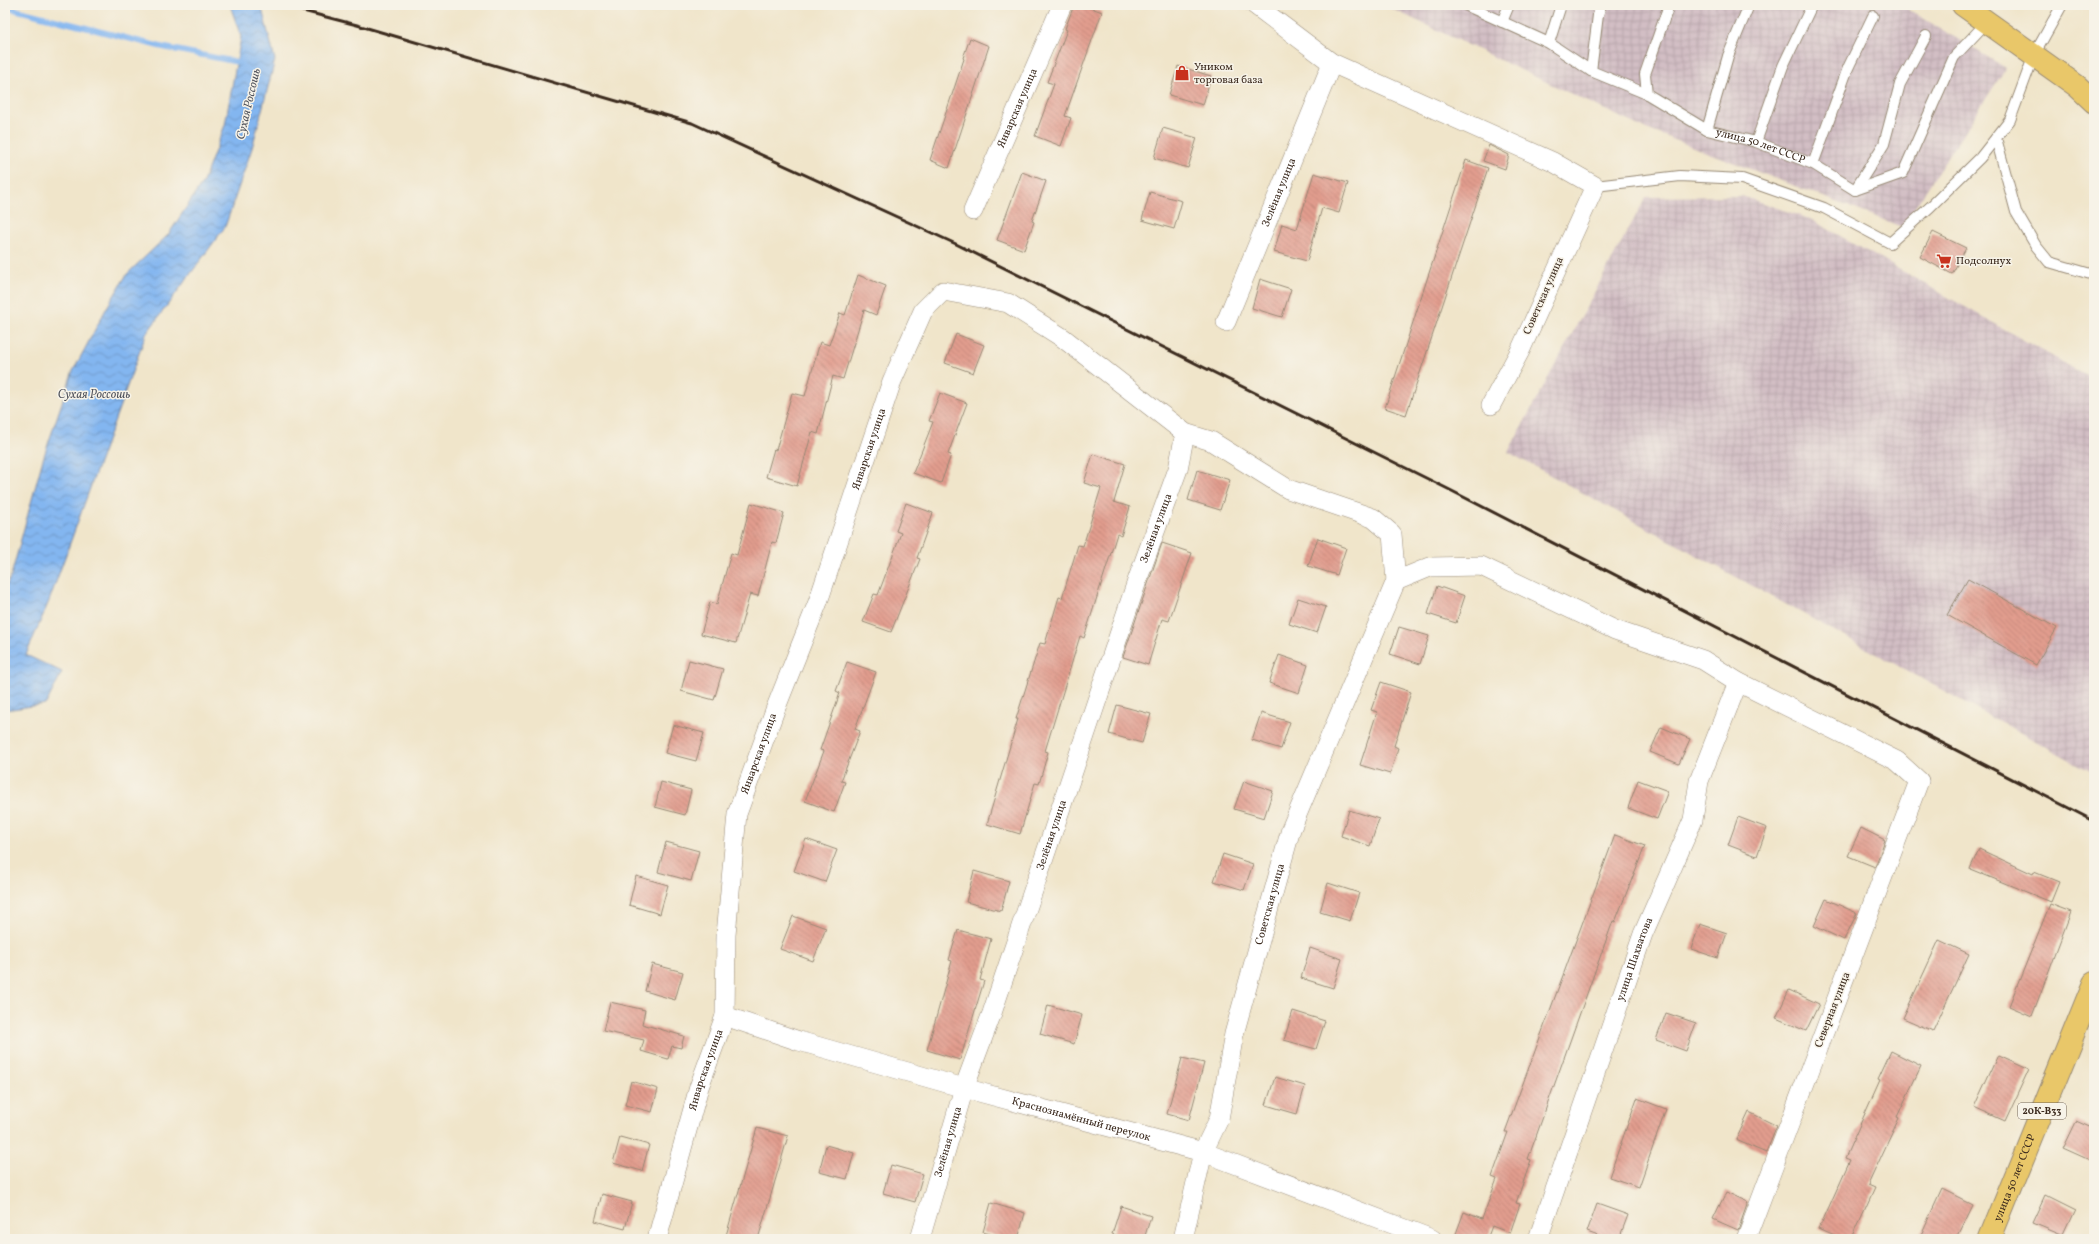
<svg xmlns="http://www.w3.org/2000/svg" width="2099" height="1244" font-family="Vollkorn,serif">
	<defs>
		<pattern id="industrial-grid" width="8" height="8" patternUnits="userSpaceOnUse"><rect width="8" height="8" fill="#d2bec4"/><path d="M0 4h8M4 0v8" fill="none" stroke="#b5a3a8"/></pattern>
		<pattern id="water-waves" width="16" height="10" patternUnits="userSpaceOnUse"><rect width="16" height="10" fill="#83b6f0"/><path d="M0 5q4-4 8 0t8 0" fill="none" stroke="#6c94c2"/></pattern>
		<pattern id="building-back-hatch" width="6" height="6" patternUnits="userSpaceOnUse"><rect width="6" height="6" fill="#e29d8e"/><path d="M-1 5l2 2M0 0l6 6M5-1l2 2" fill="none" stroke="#b88073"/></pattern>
	</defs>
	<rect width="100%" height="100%" fill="#f7f3e8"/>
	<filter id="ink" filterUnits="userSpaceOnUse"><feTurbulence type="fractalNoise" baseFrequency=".025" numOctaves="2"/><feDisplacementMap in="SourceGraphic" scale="8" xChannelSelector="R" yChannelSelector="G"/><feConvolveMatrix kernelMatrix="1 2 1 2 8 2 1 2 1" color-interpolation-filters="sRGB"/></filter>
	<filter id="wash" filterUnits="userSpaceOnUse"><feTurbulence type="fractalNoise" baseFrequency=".012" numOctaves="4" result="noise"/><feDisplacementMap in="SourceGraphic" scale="16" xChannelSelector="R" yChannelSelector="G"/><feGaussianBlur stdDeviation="0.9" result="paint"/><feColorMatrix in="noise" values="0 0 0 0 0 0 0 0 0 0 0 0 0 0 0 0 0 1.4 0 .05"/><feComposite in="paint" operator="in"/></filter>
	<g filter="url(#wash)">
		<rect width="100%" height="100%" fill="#f0e5ca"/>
		<path fill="url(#industrial-grid)" d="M1384,5h517l105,63 -104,159 -261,-100z
			M1742,196l70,24 282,160v393l-586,-321 138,-255z"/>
		<path fill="url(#water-waves)" stroke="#5f7087" d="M230,5h31l14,55 -23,88 -27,79 -79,107 -97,267 -23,54 36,17 -16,32 -41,6v-122l6,-12 32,-117 29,-86 34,-64 21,-35 41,-39 35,-53 22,-57 16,-88z"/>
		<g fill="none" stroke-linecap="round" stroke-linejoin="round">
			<path stroke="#83b6f0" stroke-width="5.5" d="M5,7l157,40 80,16"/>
		</g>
		<g id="blocks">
			<path fill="url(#building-back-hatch)" d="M1074,5h10l18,7 -37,104 6,2 -10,28 -26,-10 19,-52 -7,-2 20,-52 -2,-1z
				M970,38l19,8 -40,122 -19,-8 34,-101 -1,-1z
				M1178,66l33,10 -8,29 -34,-10z
				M1163,128l34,10 -9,30 -34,-10z
				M1489,145l20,10 -4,14 -22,-8z
				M1466,160l22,8 -82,247 -21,-7z
				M1022,172l24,9 -14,40 2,1 -10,28 -27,-10z
				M1314,173l34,10 -9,30 -17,-5 -15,53 -33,-9 8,-28 15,5z
				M1150,192l32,9 -8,28 -32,-9z
				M1933,232l33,16 -14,26 -32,-17z
				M858,275l28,11 -10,29 -12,-5 -21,69 -10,-3 -15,58 -6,-2 -15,54 -31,-9 8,-28 2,1 16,-57 13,3 15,-54 9,3 11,-32 5,2z
				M1260,279l31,10 -9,28 -30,-9z
				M956,334l28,11 -11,28 -28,-10z
				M940,393l27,10 -19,51 3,1 -10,28 -28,-10 20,-51 -4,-1z
				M1093,454l32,10 -11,38 16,5 -9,29 -4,-2 -33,104 -4,-2 -35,115 3,1 -9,32 -4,-1 -15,51 -33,-10 31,-105h-2l24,-76 5,1 14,-47 3,1 16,-53 5,1 18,-58 -17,-5z
				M1197,470l33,10 -10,30 -32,-10z
				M751,503l33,10 -8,30 -4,-1 -14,54 -8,-2 -14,49 -35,-9 9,-32 7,2 14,-51 6,2z
				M906,503l27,10 -16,45 3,1 -29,73 -28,-10 11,-28 4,1 23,-62 -5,-2z
				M1318,538l28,10 -9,27 -29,-9z
				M1162,543l30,10 -23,68 -7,-2 -14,46 -25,-8z
				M1968,579l89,49 -21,37 -89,-50z
				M1437,586l28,10 -9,27 -28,-9z
				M1298,598l28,9 -9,26 -28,-9z
				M1399,627l30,9 -9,28 -30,-10z
				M1279,655l29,10 -9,28 -30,-10z
				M689,660l34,9 -9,31 -33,-9z
				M847,662l29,10 -21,57 5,2 -19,50 4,1 -11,30 -29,-11 19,-50 -4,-1 20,-57 -4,-2z
				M1381,682l30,10 -17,54 4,2 -8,26 -30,-9 17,-53 -6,-2z
				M1117,705l34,9 -9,29 -33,-9z
				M1261,713l29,9 -9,27 -29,-9z
				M673,725l31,8 -8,28 -31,-8z
				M1661,727l29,12 -11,25 -29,-12z
				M1638,780l30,11 -11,28 -29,-11z
				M1244,781l29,10 -9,27 -30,-9z
				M661,782l30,8 -6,25 -30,-8z
				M1349,810l30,9 -9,27 -29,-10z
				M1738,817l29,11 -10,28 -29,-11z
				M1861,828l24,12 -10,27 -27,-11z
				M1615,835l30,11 -30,76 -2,-1 -63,176 -22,62 3,1 -15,43 4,1 -10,29 -18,-7 -5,13h-33l10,-27 18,7 15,-40 -5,-2 16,-45h-3z
				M806,839l31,11 -12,32 -31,-11z
				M666,842l33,9 -8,30 -33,-9z
				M1979,849l54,25 1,-2 25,10 -8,20 -81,-33z
				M1223,854l30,10 -9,26 -30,-9z
				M974,871l35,10 -8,30 -35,-9z
				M636,876l32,9 -8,29 -31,-9z
				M1328,883l31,10 -9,28 -30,-9z
				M1826,899l31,14 -13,27 -30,-14z
				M2050,904l21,8 -39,104 -23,-10z
				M793,916l33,12 -13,33 -33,-12z
				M1700,924l27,9 -9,25 -27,-9z
				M958,930l33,9 -11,41 4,1 -24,79 -33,-10 25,-89 -3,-1z
				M1939,940l30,14 -36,77 -30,-13z
				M1310,948l32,11 -9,29 -32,-10z
				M652,964l31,8 -8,28 -30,-9z
				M1789,990l30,14 -13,27 -30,-13z
				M610,1002l35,8 -3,14 42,12 -3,12 -9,-2 -4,13 -27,-8 3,-11 -41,-9z
				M1048,1005l34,10 -8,29 -34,-10z
				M1293,1011l32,10 -9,28 -32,-9z
				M1666,1013l30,10 -10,28 -30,-11z
				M1891,1051l30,15 -24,51 2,1 -31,67 7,3 -23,51h-11l-22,-10 31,-69 -5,-2 35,-78 -2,-1z
				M1998,1055l31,14 -24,52 -31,-14z
				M1182,1058l22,5 -15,57 -22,-6z
				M1275,1077l30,9 -8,28 -31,-9z
				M631,1081l27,8 -6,23 -27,-7z
				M1637,1098l29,11 -27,78 -30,-10z
				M1749,1112l28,14 -11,27 -30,-13z
				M2076,1121l18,8v33l-31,-14z
				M757,1128l31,8 -8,28 -22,75h-33z
				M620,1137l29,8 -7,26 -29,-8z
				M826,1145l28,8 -7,26 -28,-7z
				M891,1165l32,9 -8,28 -32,-9z
				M1942,1189l30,15 -17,35h-36z
				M1726,1192l22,10 -10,28 -25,-11z
				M602,1194l30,8 -7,27 -30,-8z
				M2045,1195l30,15 -12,26 -31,-13z
				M991,1203l34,10 -7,26h-11l-24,-7z
				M1597,1204l31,11 -9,24h-12l-20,-7z
				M1121,1206l30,10 -7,23h-17l-15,-5z"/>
		</g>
	</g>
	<g filter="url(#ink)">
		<use href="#blocks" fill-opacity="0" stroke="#968874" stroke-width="1"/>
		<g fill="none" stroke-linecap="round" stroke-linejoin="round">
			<g stroke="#968874" stroke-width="12">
				<g id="service">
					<path id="s1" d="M1465,5l84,38 42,28 56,23 60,36 49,12 57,22 42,26 48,-17 51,-116 32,-34"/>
					<path d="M1502,22l7,-17"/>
					<path d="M1549,43l12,-38"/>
					<path d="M1591,71l7,-56 3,-10"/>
					<path d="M1647,94l-2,-20 24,-69"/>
					<path d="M1707,130l21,-74 21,-51"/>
					<path d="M1996,138l20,74 20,34 13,16 45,13"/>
					<path d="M1756,142l27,-76 29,-61"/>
					<path d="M1813,164l35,-96 25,-52"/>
					<path d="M1595,186l85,-10 62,3 82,29 66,35 40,-36 50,-49 30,-38 24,-65 28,-50"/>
					<path d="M1855,190l29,-46 16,-60 26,-48"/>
				</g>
			</g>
			<g stroke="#968874" stroke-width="20">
				<g id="minor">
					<path d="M1255,5l77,58 221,99 42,24 -75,165 -29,54"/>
					<path id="s2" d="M973,211l89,-206"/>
					<path id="s3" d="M1226,322l106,-259"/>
					<path id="s4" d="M725,1016l74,25 165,47 239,64 229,87"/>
					<path id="s5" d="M657,1239l42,-152 26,-71 1,-81 11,-121 38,-104 43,-108 74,-221 31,-70 20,-20 65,12 55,35 122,95 26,8 77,48 85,29 19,16 4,47 34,-14 51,-1 134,64 88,30 35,22 159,79 22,20 -173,458"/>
					<path id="s6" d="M920,1239l44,-151 28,-75 145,-432 41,-112 7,-36"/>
					<path id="s7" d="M1183,1239l20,-87 16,-33 15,-85 57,-205 105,-248"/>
					<path id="s8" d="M1538,1239l105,-305 50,-114 6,-39 39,-99"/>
				</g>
			</g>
			<g stroke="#968874" stroke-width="24">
				<g id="primary">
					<path d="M1963,5l114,81 17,16"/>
					<path id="s9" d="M1990,1239l104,-256"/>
				</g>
			</g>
			<use href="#service" stroke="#fff" stroke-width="10"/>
			<use href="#minor" stroke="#fff" stroke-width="19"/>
			<use href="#primary" stroke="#e9c769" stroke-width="22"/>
			<path stroke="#3b2a1e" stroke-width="3" d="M280,5l77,20 335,98 264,121 494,246 644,331"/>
		</g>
	</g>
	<defs>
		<g id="shop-bare" transform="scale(1.2)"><path d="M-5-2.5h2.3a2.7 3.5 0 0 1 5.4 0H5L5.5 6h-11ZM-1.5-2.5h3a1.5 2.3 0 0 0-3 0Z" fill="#c8321e" stroke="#f7f3e8" stroke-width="2.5" paint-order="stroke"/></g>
		<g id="supermarket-bare" transform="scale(1.2)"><path d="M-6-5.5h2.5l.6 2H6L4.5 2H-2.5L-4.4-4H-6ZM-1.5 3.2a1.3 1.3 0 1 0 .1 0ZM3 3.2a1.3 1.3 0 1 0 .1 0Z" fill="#c8321e" stroke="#f7f3e8" stroke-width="2.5" paint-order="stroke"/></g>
	</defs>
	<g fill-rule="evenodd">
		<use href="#shop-bare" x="1182" y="73"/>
		<use href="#supermarket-bare" x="1944" y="261"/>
	</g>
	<g text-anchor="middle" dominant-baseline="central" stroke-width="3" stroke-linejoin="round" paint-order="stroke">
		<rect fill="#f7f3e8" stroke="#73665b" stroke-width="1" x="2018" y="1103" width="48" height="16" rx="3"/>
		<g font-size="10" font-weight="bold" fill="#3b2a1e">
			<text x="2042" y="1111">20К-В33</text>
		</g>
		<g font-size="11" fill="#3b2a1e" stroke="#f7f3e8" text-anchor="start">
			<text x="1194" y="67">Уником<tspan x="1194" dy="13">торговая база</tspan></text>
			<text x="1956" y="261">Подсолнух</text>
		</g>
		<g font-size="11" fill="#3b2a1e" stroke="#f7f3e8">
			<text stroke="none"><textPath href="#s2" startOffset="112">Январская улица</textPath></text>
			<text stroke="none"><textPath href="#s1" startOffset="329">улица 50 лет СССР</textPath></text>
			<text stroke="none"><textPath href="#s3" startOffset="140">Зелёная улица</textPath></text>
			<text transform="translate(1544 296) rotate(-66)">Советская улица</text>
			<text stroke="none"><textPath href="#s5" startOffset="824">Январская улица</textPath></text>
			<text stroke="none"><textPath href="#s6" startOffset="749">Зелёная улица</textPath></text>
			<text stroke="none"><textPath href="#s5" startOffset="500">Январская улица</textPath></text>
			<text stroke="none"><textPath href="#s6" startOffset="425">Зелёная улица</textPath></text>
			<text stroke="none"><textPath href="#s7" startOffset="347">Советская улица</textPath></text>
			<text stroke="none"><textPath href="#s8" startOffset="296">улица Шахватова</textPath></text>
			<text transform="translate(1833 1010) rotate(-69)">Северная улица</text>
			<text stroke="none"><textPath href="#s5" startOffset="176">Январская улица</textPath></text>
			<text stroke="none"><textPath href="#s4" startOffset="371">Краснознамённый переулок</textPath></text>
			<text stroke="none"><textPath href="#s6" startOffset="101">Зелёная улица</textPath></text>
			<text stroke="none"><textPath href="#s9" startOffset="66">улица 50 лет СССР</textPath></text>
		</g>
		<g font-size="12" font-style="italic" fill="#51545d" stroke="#f7f3e8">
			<text transform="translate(249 104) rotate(-77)">Сухая Россошь</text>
			<text x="94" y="395">Сухая Россошь</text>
		</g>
	</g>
	<rect width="2099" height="1244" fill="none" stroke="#f7f3e8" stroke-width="20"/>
</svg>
